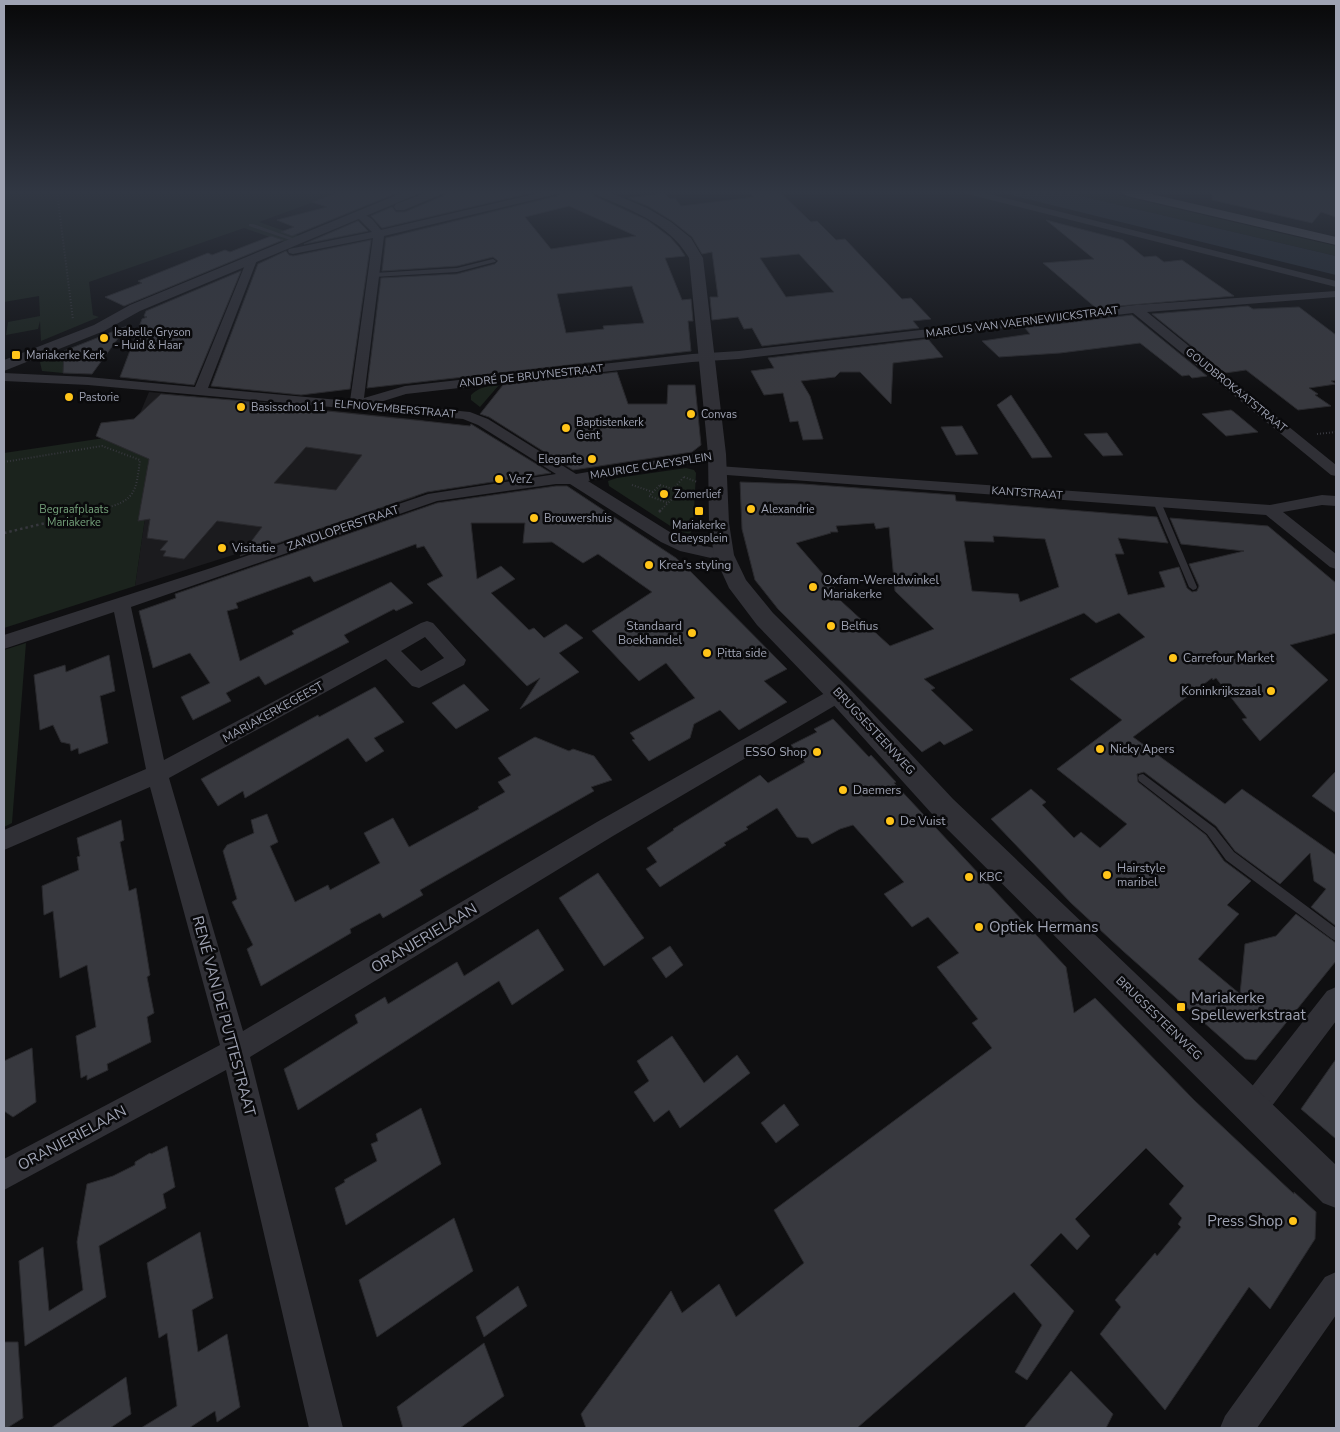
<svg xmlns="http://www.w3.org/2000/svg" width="1340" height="1432" font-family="'Nunito Sans',sans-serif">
	<rect width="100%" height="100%" fill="#0f0f11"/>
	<path fill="#1b1b1e" d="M149,392l275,28 -29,43 21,34 -281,89 10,-68 -18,-74z"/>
	<path fill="#1b231d" d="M4,192h330l2,2 -77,28 40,14 -15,6 -40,-14 -155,54 4,33 6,2 -58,24 -1,-20 -2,8 -32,6 2,-13 32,-6 -1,-20 -35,6z
		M1064,192h40l232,54v10z
		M64,352l-1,21 -21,-2 -2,-9z
		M499,385l-19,22 -9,-7v-5c8,-8 17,-9 28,-10z
		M111,437l47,20 -13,61 -10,68 -131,42v-175z
		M686,468l8,2 2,3 -3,55 -3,6 -12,-3 -69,-45 -1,-5 9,-3z
		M26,643l-14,180 -8,4v-177z"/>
	<path fill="#252c35" d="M999,192h65l272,64v19z"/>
	<path fill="#38393f" stroke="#29292d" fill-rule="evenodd" d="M339,192h60l-107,44 -11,-4 13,-5 -17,-7 50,-13 -15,-5z
		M446,192h89l-153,36 -11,-12 21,-9 4,5h9l38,-16z
		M561,192h30l3,4 53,24 23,17 9,10 6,9 -20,2 17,42 9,-1 2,22h-5l3,30 -324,37 14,-110 76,-4 38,-10 3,-3 -5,-4 -36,9 -75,5 4,-33 171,-42zM569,206l67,30 -85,13 -26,-32zM632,286l12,37 -41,3 1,3 -38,4 -9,-39z
		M747,192h33l31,30 6,-1 19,19 9,-1 57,60 9,-1 20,21 -18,2 6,7 -157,18 -10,-18 -8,1 -6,-12 -26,3 -2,-23h8l-6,-45 -10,2 -10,-17 -20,-16 -24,-15 -20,-8 36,-5 6,6 5,-1 6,8 73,-9zM799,254l35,38 -48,5 -26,-39z
		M1212,192h115l9,3v22l-15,-5 -9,11 -100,-23z
		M1046,220l77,20 21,17 12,-1 8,6 18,-2 52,36 -138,12 -53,-45 51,-4z
		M358,221l10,10 -64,13z
		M271,236l12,4 -159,66 -19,-9 37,-14 -4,-2 70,-28 4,2 13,-5 5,2z
		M371,240l-21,149 -49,6 -90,-9 47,-122 28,-13 3,4 4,1z
		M241,271l-47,114 -74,-8 22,-58 5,-2 -3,-1 2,-5z
		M1248,306l5,3 46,-2 37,28v45l-5,1 5,3 -27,4 9,6 -3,1 16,11 -33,4 -52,-40 -21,3 -73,-59z
		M1132,315l75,61 -15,2 -3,-3 -7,1 -42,-33 -80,10 -61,4 -17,-16 48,-7 -5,-6z
		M127,326l-35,48 -29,-1 1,-22z
		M928,339l15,18 -50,6 -2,41 -31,-32h-20l-5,5 -34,4 9,15 13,43 -20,1 -5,-19 -8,1 -7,-29 -19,2 -13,-24 23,-3 -6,-10z
		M617,372l11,32h39l1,-19h27l6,60 -9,7 -119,18 -84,-53 -9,-3 23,-29z
		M161,394l118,10v2l145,15 46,5 1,-2 80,49 -124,19 -187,64 22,-29 -45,-6 -33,38 -21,-3 3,-5 -6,-1 8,-9 -21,-3 3,-19 -12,2 11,-62 -53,-23 5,-13 33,-4zM306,447l56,8 -26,35 -62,-7z
		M1011,395l24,36 17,26 -20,1 -35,-53z
		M1231,410l3,2 24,20 -32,4 -24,-22z
		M962,426l16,28 -22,1 -15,-28z
		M1107,433l16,22 -20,1 -19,-22z
		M740,482l63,2 152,11 1,6 201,16 11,26 -50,-5 6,16h-9l13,41 37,-8 -6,-15 20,-5 8,21 5,4 5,-1 2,-5 -10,-22 55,-13 -63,-7 -11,-26 98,8 68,57v50l-46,12 38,35 -68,61 -18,-22 5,-1 -31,-40 -3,2 -1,-2 -79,59 92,67 17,-15 94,66v71l-25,-19 15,-18 -12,-8 -4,-28 -30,31 -45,-33 -19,-25 -72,-54 -7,2 1,8 68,53 18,26 27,20 -24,24 12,9 -41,45 42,35 5,-50 31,-8 20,-22 40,29v18l-80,99 -11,-1 -122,-108 -52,-48 -80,-84 40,-30 15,13 -4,3 32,33 7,-6 19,16 27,-24 -70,-55 65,-49 -52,-41 75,-42 -26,-24 -23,10 -12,-10 -160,66 11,9 -4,2 42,40 -29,15 -4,-4 -18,11 -144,-143 -23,-29 -13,-51zM874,523l2,6 13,-2 6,64 39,38 -44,17 -61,-56 6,-2 -39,-45 35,-10 -1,-1h8l-2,-6zM993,536l52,3 14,48 -39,15 -2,-8 -46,-3 -8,-50 30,1z
		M556,486h11l109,72 12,11 99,100 -23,12 23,21 -48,28 -19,-20 -26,14 -4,14 -41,23 -17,-21 3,-1 -5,-6 65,-35 -29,-35 -27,18 -47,-50 60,-39 -54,-38 -15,9 -31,-21 -29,1 2,-20h-54l6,56 24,-13 14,13 -24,14 38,37 5,-2 10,10 22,-14 17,14 -24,15 20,19 -59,37 20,-31 -13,8 -100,-102 16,-8 -19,-30 -7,2 -1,-4 -102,38 -4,-6 -74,27 2,5 -11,3 13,50 54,-27 -2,-3 99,-49 22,21 -17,8 -2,-2 -50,26 5,7 -84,43 -6,-9 -33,17 5,8 -38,19 -12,-23 29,-14 -20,-30 -37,15 -14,-57 37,-13 -1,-4 262,-91z
		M109,655l6,36 -15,5 8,47 -29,11 -1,-6 -7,3 -1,-7 -9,-2 -8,-17 -13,5 -6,-55 31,-10 1,7z
		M464,684l25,26 -33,19 -24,-26z
		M375,687l29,35 -30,16 10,13 -18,11 -18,-24 -103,60 -2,-7 -25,15 -17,-27 117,-64 1,2z
		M833,719l36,38 2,-2 25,27 -2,1 172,184 8,46 21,-15 99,102 100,94v-2l22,20 -1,27 -45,70 -21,-22 -84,123 -65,-76 21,-27 -6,-7 40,-47 2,3 24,-29 -3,-3 4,-6 -13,-14 15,-18 -38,-38 -71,71 15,17 -13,14 -16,-17 -31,32 44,46 -47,69 -12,-8 27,-47 -28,-33 -157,136h-271l-5,-14 90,-123 11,22 37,-29 17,33 68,-54 -30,-53 218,-162 -20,-25 6,-4 -41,-52 22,-14 -31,-36 -16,10 -28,-33 20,-12 -51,-57 -13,4 -28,15 -4,-6 -11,-1 -20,-29 -31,19 2,2 -24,14 2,2 -66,42 -14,-18 11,-7 -10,-14 27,-18 -1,-1 87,-54 8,8 37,-21 -14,-17 26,-13 -3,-3z
		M535,737l34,14 4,-2 21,7 18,24 -21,7 3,4 -174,99 3,5 -40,23 -3,-5 -30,16 1,4 -90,53 -14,-37 6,-4 -21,-43 5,-3 -14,-48 4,-6 27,-12 -3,-13 16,-6 11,28 -8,4 25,56 33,-17 2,5 50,-27 -16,-30 29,-15 16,29 70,-38 -1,-2 27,-15 -7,-10 13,-7 -13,-17z
		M1336,771v42l-24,-17z
		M121,820l3,20 -4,2 9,49 7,-3 14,87 -3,2 7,36 -7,4 4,25 -44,22 1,6 -21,10v-5l-6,3 -5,-42 20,-9 -9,-62 -27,13 -7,-67 -9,4 -2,-29 37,-16 -2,-13 3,-1 -3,-18z
		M598,873l46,65 -40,28 -45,-68z
		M538,929l26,41 -52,35 -13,-24 -201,129 -14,-41 74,-46 -3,-8 30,-18 3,7 69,-42 7,14z
		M670,946l13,19 -17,13 -14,-20z
		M672,1036l32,47 33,-28 13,18 -70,55 -11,-18 -15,12 -20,-30 15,-11 -12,-20z
		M32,1048l4,54 -23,15 -9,-6v-50z
		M1336,1059v80l-35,-30z
		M784,1104l15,21 -23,18 -15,-20z
		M421,1108l20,56 -95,61 -11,-37 10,-6 -1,-2 33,-19 -6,-17 7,-3 -2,-7z
		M167,1146l8,41 -12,7 3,14 -67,38 7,51 -81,49 -6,-85 24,-14 6,64 34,-21 -6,-48 10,-58 26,-8 22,-11v-3l15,-9 1,1z
		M454,1218l19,53 -96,66 -18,-57z
		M200,1232l13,66 -21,12 6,42 29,-18 13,73 -23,15 -2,-11 -26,17h-48l36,-22 -10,-73 -8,5 -12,-75z
		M518,1286l9,20 -43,31 -8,-20z
		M4,1342h14l5,76 -16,10h-3z
		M484,1343l20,53 -44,32h-57l-6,-21z
		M1071,1371l42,43 -7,14h-82z
		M126,1377l5,37 -21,14h-59z"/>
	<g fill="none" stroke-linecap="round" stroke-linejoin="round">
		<path stroke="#36373d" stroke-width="2" stroke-dasharray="1 2" stroke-linecap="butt" d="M57,192l16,128
			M1317,434l19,-2
			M4,462l98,-16 38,14c-4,31 -4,41 -38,49
			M684,477l13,5
			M632,485l21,7
			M660,485l20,6 -12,12 -19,-7z
			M673,489l11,-12
			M680,491l18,6
			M662,509l6,-6"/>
		<path stroke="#36373d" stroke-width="2.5" stroke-dasharray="2.5 3" stroke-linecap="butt" d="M659,512l4,-4
			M4,533l104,-25"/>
		<path fill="#303036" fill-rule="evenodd" d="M249,224h4l48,17 -5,1 -47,-16z
			M493,259l3,2 -1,1 -38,10 -83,5 -3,-2 3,-2 83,-5z
			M1154,500h6l1,2 36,85 -1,2 -3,1 -4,-3 -36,-85z
			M1143,774l72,54 19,24 102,76v13l-4,-2 -106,-79 -19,-26 -68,-53 -1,-3 1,-3z"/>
		<path fill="#303036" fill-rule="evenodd" d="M543,192h16l-2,2 -173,42 -20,162 41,-12 287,-32 47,-3 397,-46 200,-14v6l-189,15 189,153v11l-5,-1 -198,-162 -394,46 -47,3 -286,32 -29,9 93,9 18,7 88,55 141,-24 5,1 2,3 -2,3 -5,1 -129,23 85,53 17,9 40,8 2,4 -2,4 -6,2 -44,-10 -19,-9 -91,-58h-14l-119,17 -306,106 33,153 257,-137 6,-2 6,2 33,37 -2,5 -45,23 -7,-2 -26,-27 -217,119 74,253 354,-209 235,-133 7,-3 7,3 3,5 -3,5 -233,137 -363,221 93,371h-34l-83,-358 -222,120v-31l216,-114 -70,-258 -146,63v-20l142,-61 -32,-157 -110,37v-14l207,-67 217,-74 128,-20 -78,-49 -15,-6 -375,-34 -84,-4v-8l84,4 107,10 52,-127 5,-3 5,3 -49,128 142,13 23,-163 -80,16 -4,-1 -1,-2 1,-2 83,-17 -17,-17 5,-3 12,7 9,11zM425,637l19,21 -23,13 -20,-20z
			M965,192h16l355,89v6l-369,-93z
			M718,466l552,39 52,-10 14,1v10l-14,-1 -39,7 53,42v15l-6,-2 -64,-52 -553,-41 -3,-3 3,-3z
			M1336,987v34l-74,98 -10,4 -10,-4 -4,-10 4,-10 85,-108z
			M1336,1272v43l-79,113h-37l5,-12 100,-139z"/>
		<path fill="#303036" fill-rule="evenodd" d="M404,192h16l-2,2 -278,117 -36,20 -100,40v-11l90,-35 36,-20z
			M428,192h16l-2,2 -38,16h-8l-2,-3 2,-3z
			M593,192h16l38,16 24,14 20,16 12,20 23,196 3,69 5,32 12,25 27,33 75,74 105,112 383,366v43l-13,-5 -390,-388 -103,-114 -73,-76 -28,-37 -15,-33 -5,-32 -1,-69 -19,-196c-20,-35 -59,-48 -94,-64z"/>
		<path fill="#4c4d55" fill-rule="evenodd" d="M1121,192h22l193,45v8l-209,-49z"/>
	</g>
	<linearGradient id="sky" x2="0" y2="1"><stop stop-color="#080809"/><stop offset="0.49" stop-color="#313743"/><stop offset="1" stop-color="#313743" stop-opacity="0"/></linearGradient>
	<rect width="1340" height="392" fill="url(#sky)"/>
	<g fill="#ffc419" stroke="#0a0a0c" stroke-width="2">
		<circle cx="104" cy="338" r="5"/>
		<rect x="11" y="350" width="10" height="10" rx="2.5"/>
		<circle cx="69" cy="397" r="5"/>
		<circle cx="241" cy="407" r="5"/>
		<circle cx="691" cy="414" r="5"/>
		<circle cx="566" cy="428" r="5"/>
		<circle cx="592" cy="459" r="5"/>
		<circle cx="499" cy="479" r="5"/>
		<circle cx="664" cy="494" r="5"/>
		<circle cx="751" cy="509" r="5"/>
		<rect x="694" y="506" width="10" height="10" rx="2.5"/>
		<circle cx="534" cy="518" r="5"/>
		<circle cx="222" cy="548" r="5"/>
		<circle cx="649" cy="565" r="5"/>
		<circle cx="813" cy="587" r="5"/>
		<circle cx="831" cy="626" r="5"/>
		<circle cx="692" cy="633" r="5"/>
		<circle cx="707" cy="653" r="5"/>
		<circle cx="1173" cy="658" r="5"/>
		<circle cx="1271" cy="691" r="5"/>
		<circle cx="1100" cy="749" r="5"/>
		<circle cx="817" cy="752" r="5"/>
		<circle cx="843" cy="790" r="5"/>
		<circle cx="890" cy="821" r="5"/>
		<circle cx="1107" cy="875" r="5"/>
		<circle cx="969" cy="877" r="5"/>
		<circle cx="979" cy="927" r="5"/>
		<rect x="1176" y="1002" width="10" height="10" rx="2.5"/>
		<circle cx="1293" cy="1221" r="5"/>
	</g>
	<g text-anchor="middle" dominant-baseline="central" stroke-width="5" stroke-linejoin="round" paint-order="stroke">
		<g font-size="11" fill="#9fa3b3" stroke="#0a0a0c">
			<text transform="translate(1022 322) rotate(-7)">MARCUS VAN VAERNEWIJCKSTRAAT</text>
			<text transform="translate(531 376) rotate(-6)">ANDRÉ DE BRUYNESTRAAT</text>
			<text transform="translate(1236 390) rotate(39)">GOUDBROKAATSTRAAT</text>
			<text transform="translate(395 409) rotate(5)">ELFNOVEMBERSTRAAT</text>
			<text transform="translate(651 466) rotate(-9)">MAURICE CLAEYSPLEIN</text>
			<text transform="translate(1027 493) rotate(4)">KANTSTRAAT</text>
		</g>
		<g font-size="11" fill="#9fa3b3" stroke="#0a0a0c" text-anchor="start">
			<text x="114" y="332">Isabelle Gryson<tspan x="114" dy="13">- Huid &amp; Haar</tspan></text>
			<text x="26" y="355">Mariakerke Kerk</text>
			<text x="79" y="397">Pastorie</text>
			<text x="251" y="407">Basisschool 11</text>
			<text x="701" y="414">Convas</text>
			<text x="576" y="422">Baptistenkerk<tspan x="576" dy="13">Gent</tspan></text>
			<text x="582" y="459" text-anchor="end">Elegante</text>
			<text x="509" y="479">VerZ</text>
			<text x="674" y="494">Zomerlief</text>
			<text x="761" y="509">Alexandrie</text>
			<text x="544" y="518">Brouwershuis</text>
			<text x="699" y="525" text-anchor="middle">Mariakerke<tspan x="699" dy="13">Claeysplein</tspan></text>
		</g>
		<g font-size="11" fill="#74a07a" stroke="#0a0a0c">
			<text x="74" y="509">Begraafplaats<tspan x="74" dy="13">Mariakerke</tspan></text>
		</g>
		<g font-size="12" fill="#9fa3b3" stroke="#0a0a0c">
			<text transform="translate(343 528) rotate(-19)">ZANDLOPERSTRAAT</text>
			<text transform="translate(273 712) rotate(-29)">MARIAKERKEGEEST</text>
			<text transform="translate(874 731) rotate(47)">BRUGSESTEENWEG</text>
			<text transform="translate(1159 1018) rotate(44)">BRUGSESTEENWEG</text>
		</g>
		<g font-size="12" fill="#9fa3b3" stroke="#0a0a0c" text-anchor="start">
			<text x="232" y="548">Visitatie</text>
			<text x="659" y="565">Krea's styling</text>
			<text x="823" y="580">Oxfam-Wereldwinkel<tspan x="823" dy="14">Mariakerke</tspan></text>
			<text x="682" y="626" text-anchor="end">Standaard<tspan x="682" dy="14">Boekhandel</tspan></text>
			<text x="841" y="626">Belfius</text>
			<text x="717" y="653">Pitta side</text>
			<text x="1183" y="658">Carrefour Market</text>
			<text x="1261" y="691" text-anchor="end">Koninkrijkszaal</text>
			<text x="1110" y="749">Nicky Apers</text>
			<text x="807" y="752" text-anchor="end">ESSO Shop</text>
			<text x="853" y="790">Daemers</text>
			<text x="900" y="821">De Vuist</text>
			<text x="1117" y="868">Hairstyle<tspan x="1117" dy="14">maribel</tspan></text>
			<text x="979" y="877">KBC</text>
		</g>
		<g font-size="15" fill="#9fa3b3" stroke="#0a0a0c" text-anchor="start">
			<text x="989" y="927">Optiek Hermans</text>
			<text x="1191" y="998">Mariakerke<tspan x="1191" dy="17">Spellewerkstraat</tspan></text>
			<text x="1283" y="1221" text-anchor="end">Press Shop</text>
		</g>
		<g font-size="15" fill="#9fa3b3" stroke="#0a0a0c">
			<text transform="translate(424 938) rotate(-31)">ORANJERIELAAN</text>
			<text transform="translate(224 1016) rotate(75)">RENÉ VAN DE PUTTESTRAAT</text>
			<text transform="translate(72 1138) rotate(-28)">ORANJERIELAAN</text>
		</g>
	</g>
	<rect width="1340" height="1432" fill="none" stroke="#9fa3b3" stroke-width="10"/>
</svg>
